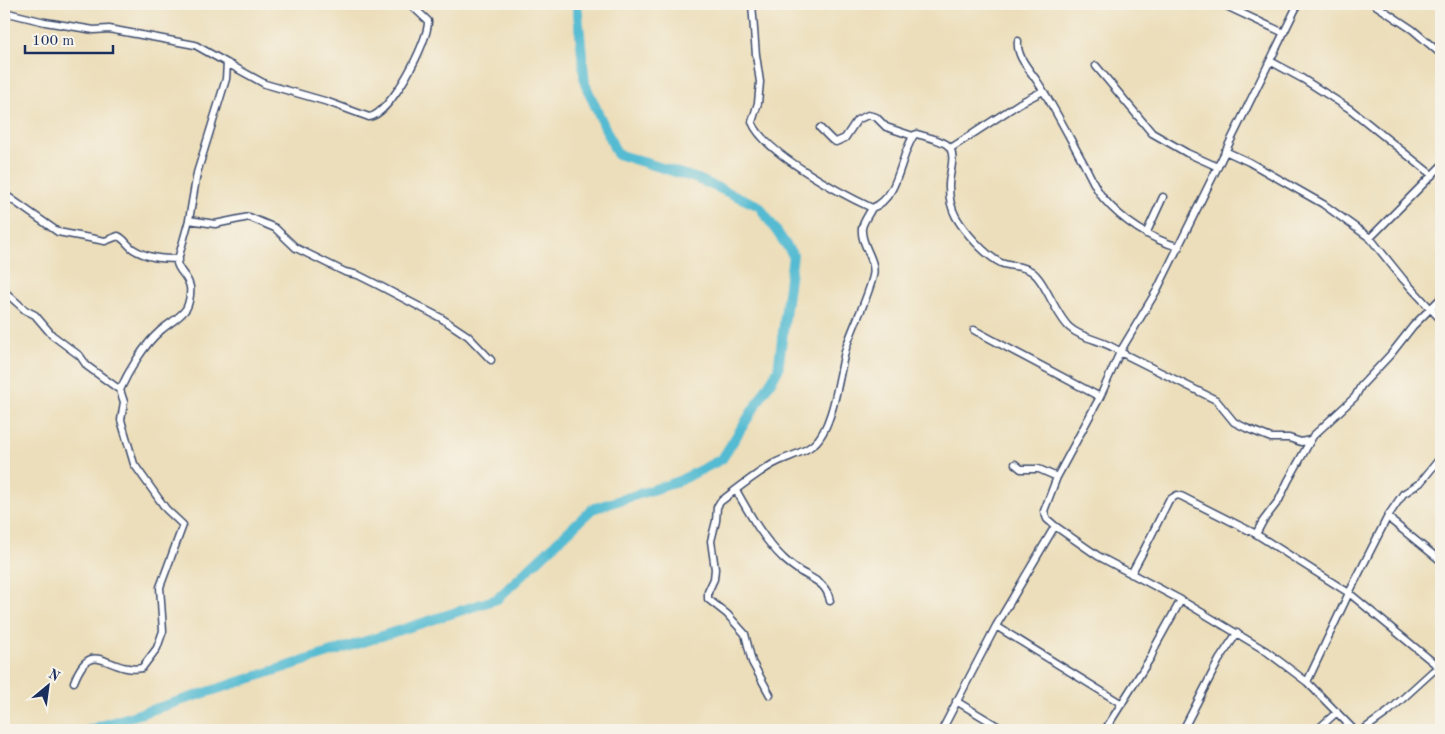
<svg xmlns="http://www.w3.org/2000/svg" width="1445" height="734" font-family="'Old Standard TT',serif">
	<rect width="100%" height="100%" fill="#f7f3e8"/>
	<filter id="ink" filterUnits="userSpaceOnUse"><feTurbulence type="fractalNoise" baseFrequency=".02" numOctaves="2"/><feDisplacementMap in="SourceGraphic" scale="10" xChannelSelector="R" yChannelSelector="G"/><feConvolveMatrix kernelMatrix="1 2 1 2 8 2 1 2 1" color-interpolation-filters="sRGB"/></filter>
	<filter id="wash" filterUnits="userSpaceOnUse"><feTurbulence type="fractalNoise" baseFrequency=".0096" numOctaves="4" result="noise"/><feDisplacementMap in="SourceGraphic" scale="20" xChannelSelector="R" yChannelSelector="G"/><feGaussianBlur stdDeviation="1.12" result="paint"/><feColorMatrix in="noise" values="0 0 0 0 0 0 0 0 0 0 0 0 0 0 0 0 0 1.4 0 .05"/><feComposite in="paint" operator="in"/></filter>
	<g filter="url(#wash)">
		<rect width="100%" height="100%" fill="#ecdeba"/>
		<g fill="none" stroke-linecap="round" stroke-linejoin="round">
			<path stroke="#54bbd2" stroke-width="10" d="M89,730l408,-131 95,-90 85,-27 45,-23 56,-89 15,-115 -34,-49 -61,-27 -81,-25 -32,-70 -8,-80"/>
		</g>
	</g>
	<g filter="url(#ink)">
		<g fill="none" stroke-linecap="round" stroke-linejoin="round">
			<g stroke="#3a496c" stroke-width="9">
				<path id="minor" d="M752,4l4,51 4,27 -2,21 -6,19c12,31 90,72 120,86 28,-11 27,-51 42,-73l3,-1c9,3 21,5 29,10 13,9 2,30 3,43 0,11 2,21 7,30 8,14 30,39 45,46 10,4 21,2 30,8 14,9 23,41 38,56 14,13 37,13 51,25l96,48 18,22 12,6 25,10h18l12,4 9,-2
					M1222,4l62,29
					M1298,4l-141,286 -37,62 -20,45 -43,80 -13,34 3,8 8,7 43,30 83,44 85,51 41,31 47,48
					M1374,4l39,26 28,24
					M4,12l41,10 49,8 15,-1 86,16 32,18 -1,16 -29,94 -8,47 -12,43c2,9 11,13 13,24 1,6 -1,17 -4,22 -7,10 -19,15 -27,23 -15,13 -31,40 -39,58l4,12 -3,18 13,44 32,45 17,16 -23,62 3,44 -6,17 -15,20c-34,6 -50,-33 -68,14
					M1018,41c-2,15 11,28 19,40 18,27 32,56 47,83 6,11 11,24 19,34 20,23 47,41 76,49
					M1270,61l33,18 47,30 82,66
					M227,63l38,21 63,18 41,15c21,-2 60,-76 59,-96l-18,-17
					M1096,66l56,67 35,20 31,14
					M820,128l12,12 4,2 9,-4 12,-18 11,-5 8,2 10,10 27,9
					M951,148l69,-45 23,-12
					M1225,151l24,11 74,42 47,34 33,41 38,41
					M4,194l54,38 47,9 13,-5c7,3 9,9 15,13 14,9 29,10 46,10
					M189,220l26,4 34,-7 26,11 21,20 49,24 13,3 20,10 63,33 27,18 23,24
					M1146,234l17,-37
					M1370,238l71,-72
					M4,291l21,19 10,5 17,20 28,21 7,10 33,24
					M974,330l126,67
					M1015,464l6,5h18l18,8
					M736,490c13,23 27,49 47,68 5,5 12,10 18,14 14,8 26,12 29,29
					M1388,516l5,6 48,39
					M1256,534l7,-13 16,-21 9,-19 25,-45 42,-39 6,-11 30,-32 22,-28 28,-28
					M1131,574l13,-24 25,-50 8,-5 4,1 75,38 93,59 91,75
					M996,626l126,78
					M1307,682l42,-89 39,-77 15,-22 17,-11 21,-26
					M770,695l-18,-33 -7,-28 -18,-20 -19,-15v-7l6,-13 1,-10 -4,-28 5,-20 1,-14 3,-5c17,-13 34,-27 53,-38 12,-7 30,-10 41,-20 20,-17 25,-71 32,-96 8,-25 21,-47 27,-72 4,-17 -13,-31 -11,-48 1,-6 7,-14 10,-20
					M956,701l48,29
					M942,730l54,-104 59,-100
					M1105,730l46,-73 5,-12 25,-45
					M1183,730l36,-70 18,-27
					M1317,730l20,-18
					M1363,730l25,-18 45,-41 8,-3"/>
			</g>
			<use href="#minor" stroke="#fff" stroke-width="6"/>
		</g>
	</g>
	<rect width="1445" height="734" fill="none" stroke="#f7f3e8" stroke-width="20"/>
	<g transform="translate(48 686) rotate(29)" stroke="#f7f3e8" stroke-width="4" paint-order="stroke">
	<path d="M0-4L9 19L0 12L-9 19Z" fill="#1b2f5e"/>
	<text y="-8" font-size="14" font-weight="bold" text-anchor="middle" fill="#1b2f5e">N</text>
	</g>
	<path d="M25 45v8h88v-8" fill="none" stroke="#1b2f5e" stroke-width="2.5"/>
	<text x="32" y="45" font-size="15" fill="#1b2f5e" stroke="#f7f3e8" stroke-width="4" paint-order="stroke">100 m</text>
</svg>
